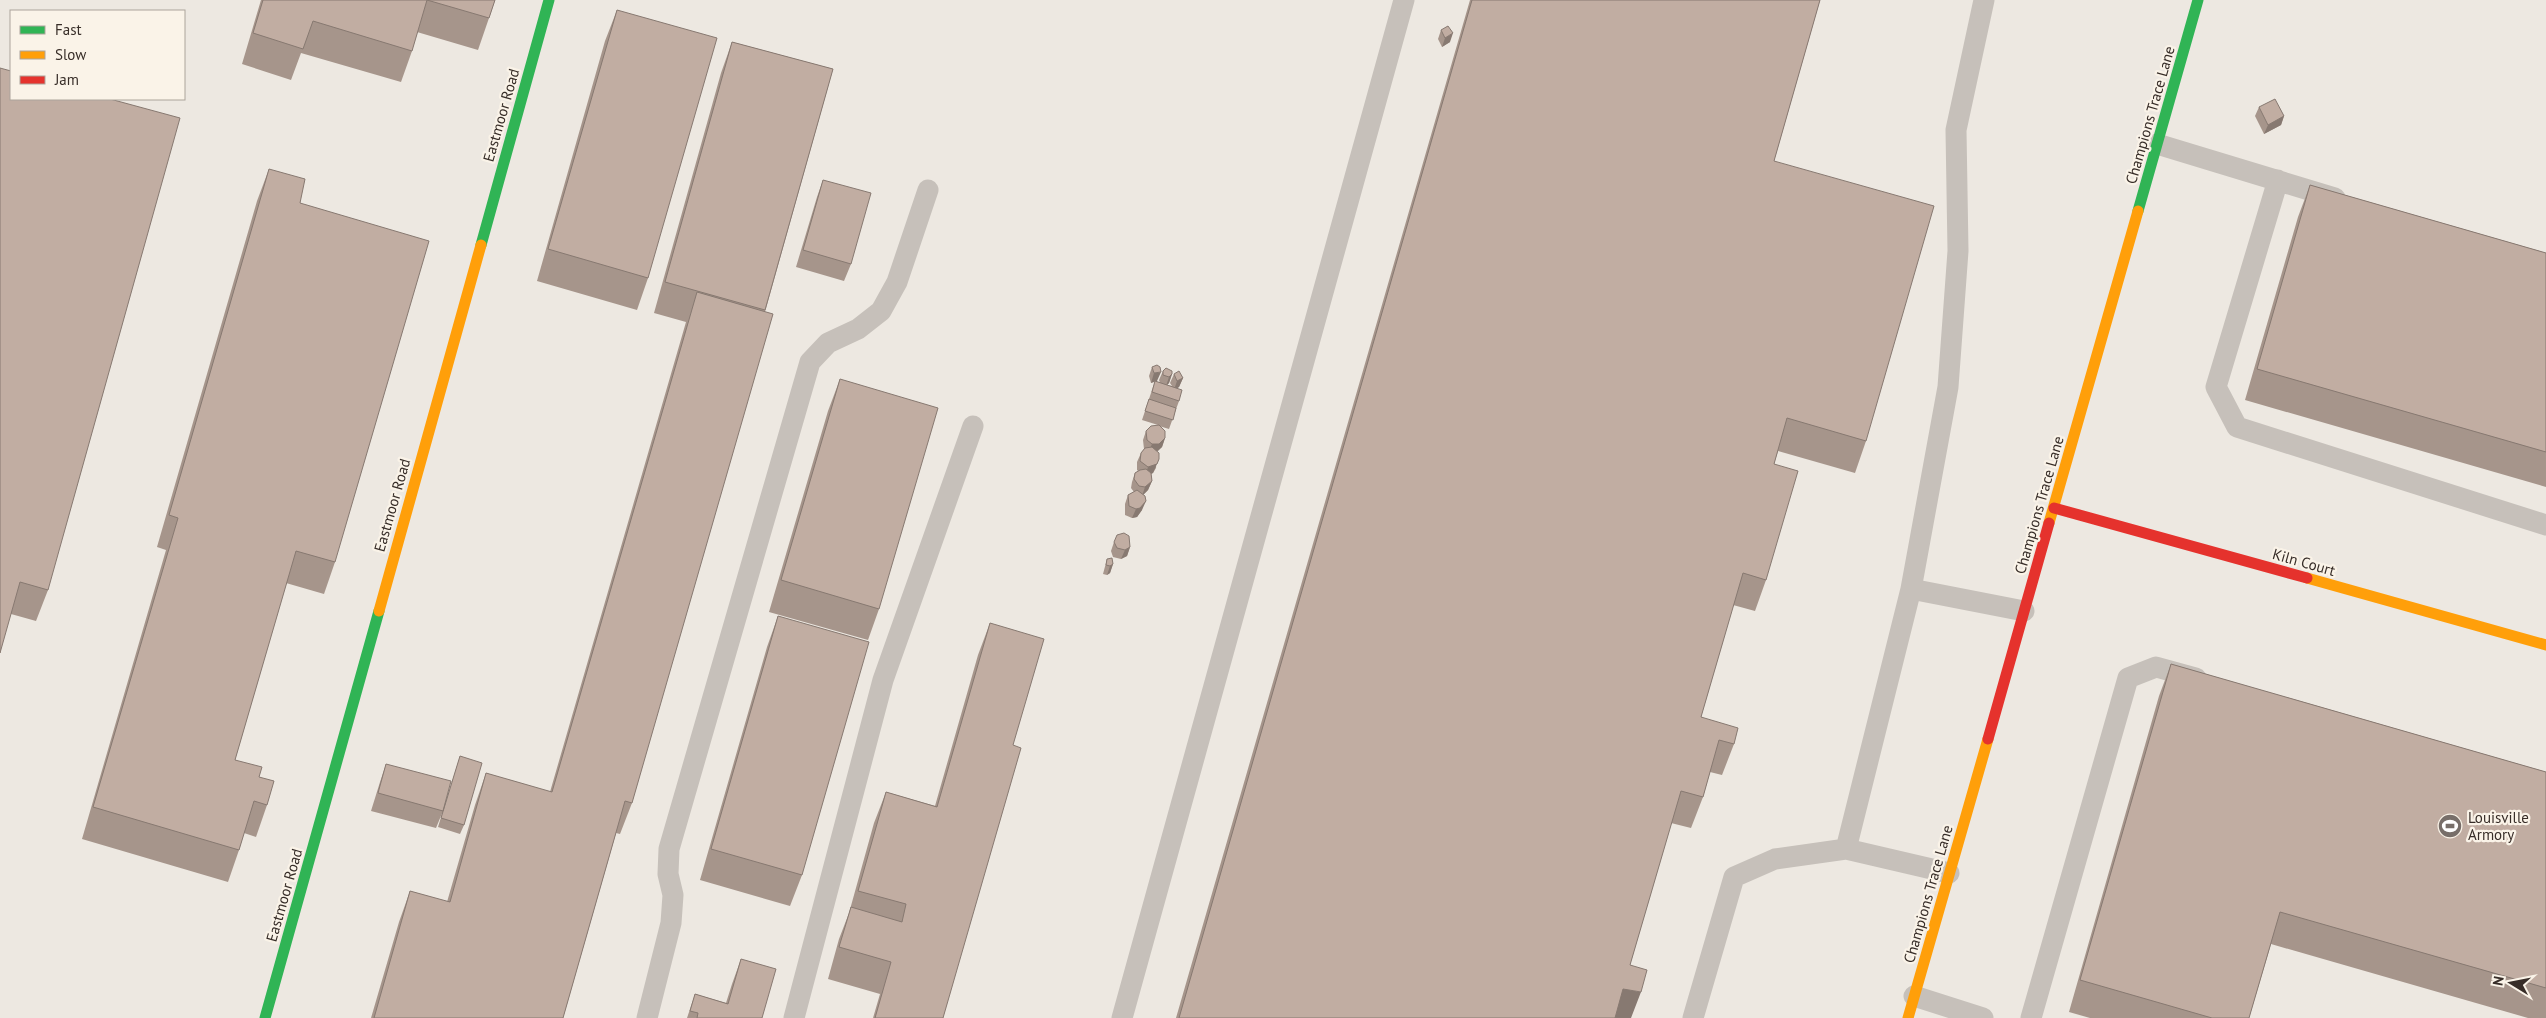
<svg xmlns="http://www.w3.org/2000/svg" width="2546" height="1018" font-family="'PT Sans',sans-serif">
	<rect width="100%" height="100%" fill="#ede8e1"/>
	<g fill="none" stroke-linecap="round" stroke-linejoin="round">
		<path stroke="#c6c0ba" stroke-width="21" d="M2157,144l178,54
			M2278,180l-62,207 21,40 309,98
			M1911,589l37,-202 10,-136 -2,-121 28,-130
			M1846,849l65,-260 113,22
			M1914,996l69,22
			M647,1018l24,-95 2,-28 -5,-21 1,-25 141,-487 18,-19 30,-14 23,-18 16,-29 31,-92
			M794,1018l89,-338 90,-254
			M1122,1018l282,-1018
			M1693,1018l41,-141 41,-18 71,-10 103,24
			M2031,1018l97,-340 28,-11 40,11"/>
		<path stroke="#30b455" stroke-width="11" d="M2138,211l60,-211
			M481,245l68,-245
			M265,1018l114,-407"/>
		<path stroke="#ff9f0a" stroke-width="11" d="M2049,523l89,-312
			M2307,578l239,67
			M379,611l102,-366
			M1908,1018l80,-279"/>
		<path stroke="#e5322d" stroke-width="11" d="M2054,508l253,70
			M1988,739l61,-216"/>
	</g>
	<path fill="#a6958b" d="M261,0h234l-6,18 -11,32 -61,-18 -5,19 -11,31 -100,-29 -10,27 -49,-16z
		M1470,0h350l-46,161 92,280 -11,32 -77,-22 -4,13 -8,116 -11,31 -22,-6 -32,112 33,27 -12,31 -12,-3 -7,25 -12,31 -20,-5 -41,142 1,53h-455z
		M617,10l31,268 -11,32 -100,-29 68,-240z
		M1441,30l9,12 -8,5 -4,-8z
		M732,42l101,27 -68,243 -133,491 -12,31 -4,-1 -53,185h-192l28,-96 11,-31 37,11 28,-97 11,-32 64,19 136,-470 -32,-9 67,-240z
		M0,68l48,522 -12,31 -25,-7z
		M2259,107l25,9 -3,9 -17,9 -9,-18z
		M269,169l31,34 35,359 -11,32 -38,-11 -51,177 24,17 8,28 -11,32 -12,-4 -5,17 -11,32 -146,-43 84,-289 -9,-3 100,-346z
		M823,180l28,84 -7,17 -48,-14 21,-70z
		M2310,185l236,68v234l-301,-87 53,-183z
		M1152,367l5,14h-2l5,2 -1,-3 4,-9 9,3 -3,9 -2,2 5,1 -2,-3 4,-9 9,4 -4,9 -2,1 2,13 -10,28 -10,-3 6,12 -3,9 -5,5 -1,16 -3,5 -2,1 1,7 -4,9 -5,5 -1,15 -5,7 -5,1 -7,-3v-11l3,-9 6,-3 -3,-4 1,-6 3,-9 3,-2 -1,-1v-8l4,-9 3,-4 -1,-9 3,-9 12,-6 -16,-5 13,-39 -4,2 -2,-7z
		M840,379l39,230 -11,31 -99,-28 59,-201z
		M1114,542l16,5 -3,9 -6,3 -8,-2 -2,-6z
		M1107,559l6,5 -3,9 -3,2 -4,-1z
		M778,616l24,259 -12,31 -90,-26 67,-233z
		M990,623l23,122 -70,273h-70l7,-24 -52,-15 11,-40 10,-26 25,-90 12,-31 49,14 43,-151z
		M2171,664l375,108v246h-18l-257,-74 -22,74h-159l-21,-6 90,-316z
		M460,756l4,69 -4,9 -22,-7z
		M386,764l57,47 -7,17 -65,-17 9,-29z
		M741,959l21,59h-75l8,-24 31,9 6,-19z"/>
	<path fill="#877971" d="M1453,33l-3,9 -8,5 3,-9z
		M2284,116l-3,9 -17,9 4,-9z
		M1161,372l-4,9 -6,2 3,-10z
		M1172,374l-3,9 -3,3 3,-9z
		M1183,378l-4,9 -5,3 3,-9z
		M1165,438l-3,9 -7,6h-7l4,-9z
		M1159,459l-6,14 -8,3 3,-9z
		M1152,481l-4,9 -6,6 3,-9z
		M1146,501l-4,9 -5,7 -5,1 4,-9z
		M1130,547l-3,9 -6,3 4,-9z
		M1113,564l-3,9 -3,2 3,-9z
		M1623,989l18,3 -10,26h-18z"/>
	<path fill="#c1ada2" stroke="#877971" d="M263,0h232l-6,18 -62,-18 -15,51 -99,-30 -10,28 -50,-16z
		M1472,0h348l-46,161 160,45 -68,235 -79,-23 -13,46 24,7 -32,109 -23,-7 -42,144 37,11 -4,16 -15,-4 -16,57 -22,-6 -51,174 17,5 -6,22 -18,-3 -8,29h-436z
		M617,10l100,28 -69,240 -100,-29z
		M1448,26l5,7 -8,5 -4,-8z
		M732,42l101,27 -68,241 -100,-28z
		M0,68l11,3v28h99l70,19 -132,472 -28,-8 -20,71z
		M2275,99l9,17 -16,9 -9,-18z
		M269,169l36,10 -5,24 129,38 -94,321 -39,-11 -61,209 27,7 -3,10 15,4 -7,24 -13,-4 -15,49 -146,-43 85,-289 -9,-3z
		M823,180l48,13 -20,71 -48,-14z
		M2310,185l236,68v199l-289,-83z
		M697,292l76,22 -141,489 -7,-2 -62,217h-189l36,-127 40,11 36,-129 66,19z
		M1157,365l3,2 1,5 -7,1 -2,-6z
		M1166,368l6,3v3l-3,3 -6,-2v-4z
		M1179,371l4,7 -6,3 -3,-7z
		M840,379l98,29 -59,201 -98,-29z
		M1155,381l27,9 -3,11 -27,-9z
		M1149,399l27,9 -3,12 -28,-9z
		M1159,425l6,6v7l-6,6h-7l-5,-4 -1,-9 5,-5z
		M1152,447l7,6v6l-2,5 -9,3 -8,-6 1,-8 4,-5z
		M1146,469l5,4 1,8 -7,6 -6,-1 -5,-7 1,-6 5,-3z
		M1137,490l8,6 1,5 -6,7 -4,1 -7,-3 -1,-11z
		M1124,533l5,3 1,11 -5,3 -8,-2 -3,-6 3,-7z
		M1112,558l1,6 -3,2 -4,-1 1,-6z
		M778,616l91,26 -67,233 -91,-26z
		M990,623l54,16 -31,106 8,3 -78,270h-68l16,-56 -52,-15 12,-40 51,15 4,-18 -48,-13 28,-99 51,15z
		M2171,664l375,108v216l-266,-76 -31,106h-37l-132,-38z
		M460,756l22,7 -18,62 -23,-7z
		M386,764l65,17 -8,30 -65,-18z
		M741,959l35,10 -14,49h-65l1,-5 -8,-2 5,-17 33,10z"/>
	<defs>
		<g id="stadium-disc" transform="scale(1.25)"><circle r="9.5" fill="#776e69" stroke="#faf3e8"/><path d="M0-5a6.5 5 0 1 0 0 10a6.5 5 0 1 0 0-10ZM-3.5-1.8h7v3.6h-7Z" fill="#fff"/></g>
	</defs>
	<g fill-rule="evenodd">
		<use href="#stadium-disc" x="2450" y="826"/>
	</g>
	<g text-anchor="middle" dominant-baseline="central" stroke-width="4.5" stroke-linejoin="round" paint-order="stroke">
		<g font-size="15" fill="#372d28" stroke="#faf3e8">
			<text transform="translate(501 115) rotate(-74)">Eastmoor Road</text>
			<text transform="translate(2150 115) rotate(-74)">Champions Trace Lane</text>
			<text transform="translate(392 505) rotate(-74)">Eastmoor Road</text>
			<text transform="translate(2039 505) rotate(-74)">Champions Trace Lane</text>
			<text transform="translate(2304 562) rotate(16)">Kiln Court</text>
			<text transform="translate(1928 894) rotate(-74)">Champions Trace Lane</text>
			<text transform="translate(284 895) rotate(-74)">Eastmoor Road</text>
		</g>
		<g font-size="15" fill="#372d28" stroke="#faf3e8" text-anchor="start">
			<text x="2468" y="817">Louisville<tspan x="2468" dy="17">Armory</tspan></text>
		</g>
	</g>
	<rect x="10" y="10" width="175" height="90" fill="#faf3e8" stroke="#aca49b"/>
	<rect x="20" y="26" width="25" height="8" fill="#30b455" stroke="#aca49b"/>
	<text x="55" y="35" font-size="15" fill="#372d28">Fast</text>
	<rect x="20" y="51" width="25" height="8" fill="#ff9f0a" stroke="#aca49b"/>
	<text x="55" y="60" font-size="15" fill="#372d28">Slow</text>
	<rect x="20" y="76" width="25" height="8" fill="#e5322d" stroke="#aca49b"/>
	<text x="55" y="85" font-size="15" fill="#372d28">Jam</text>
	<g transform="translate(2511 983) rotate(280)" stroke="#faf3e8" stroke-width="4" paint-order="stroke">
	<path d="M0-4L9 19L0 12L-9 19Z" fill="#372d28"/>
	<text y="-8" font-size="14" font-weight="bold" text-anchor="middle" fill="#372d28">N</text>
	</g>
</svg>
